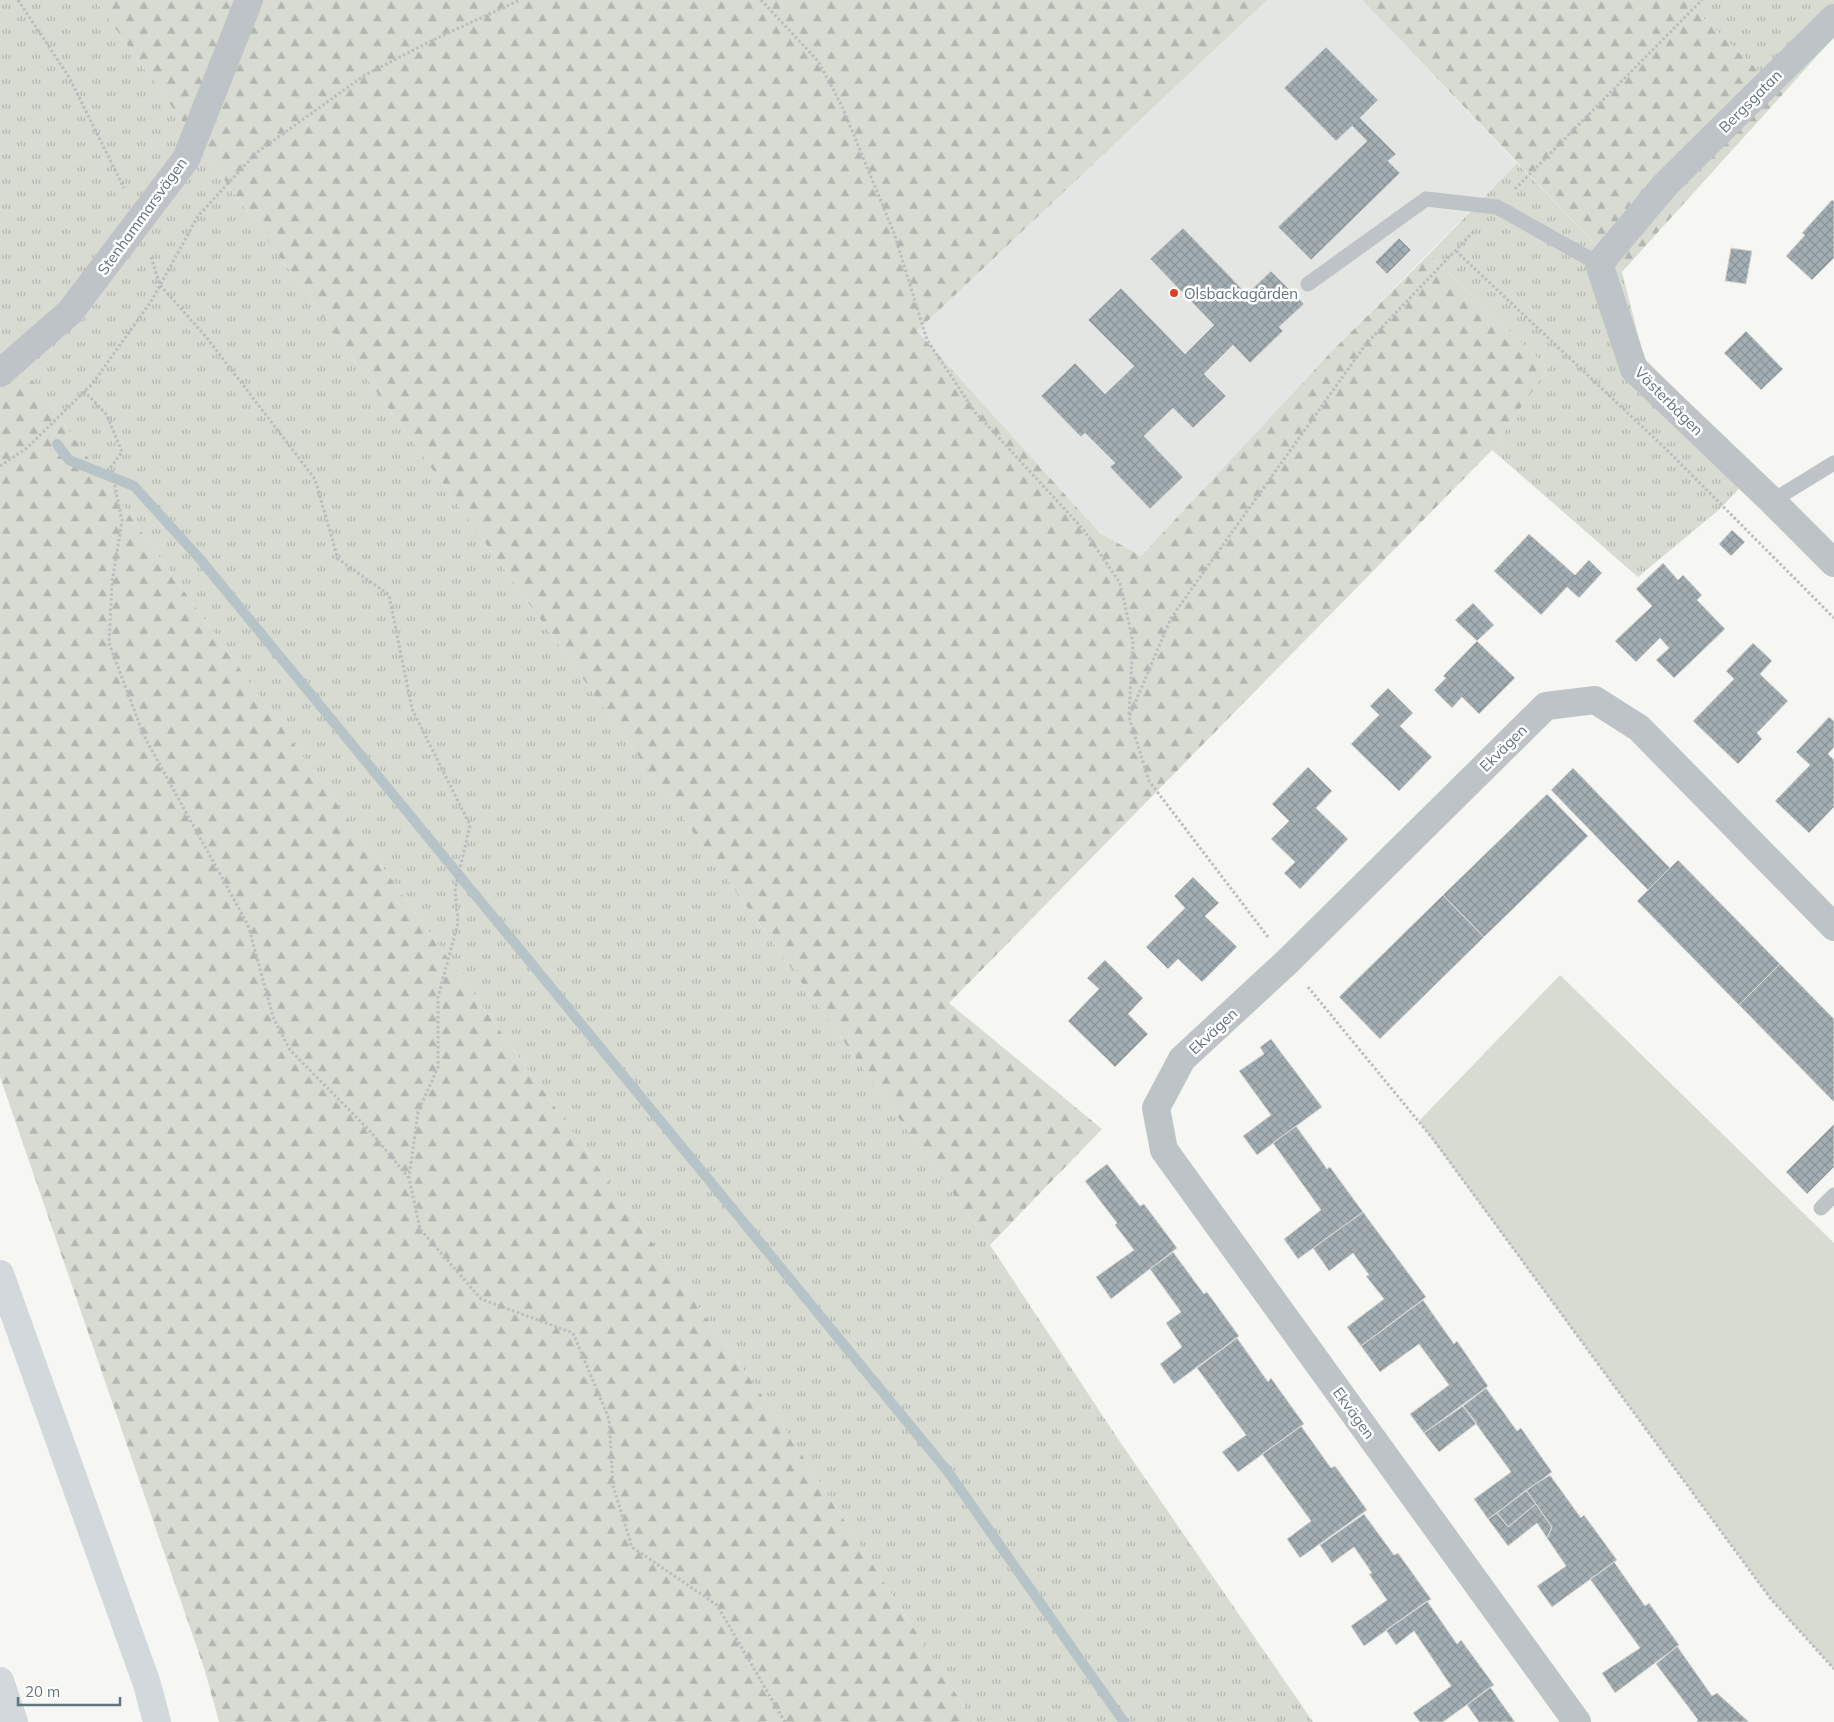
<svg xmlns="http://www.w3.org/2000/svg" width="1834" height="1722" font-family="Mulish,sans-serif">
	<defs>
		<pattern id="grass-tufts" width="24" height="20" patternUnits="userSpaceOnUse" patternTransform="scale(1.25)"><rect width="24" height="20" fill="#d7dbd2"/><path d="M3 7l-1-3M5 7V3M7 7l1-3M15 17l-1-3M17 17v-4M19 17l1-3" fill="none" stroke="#b2b6b0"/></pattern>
		<pattern id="forest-firs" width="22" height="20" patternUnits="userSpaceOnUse" patternTransform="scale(1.25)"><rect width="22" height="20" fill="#d7dbd2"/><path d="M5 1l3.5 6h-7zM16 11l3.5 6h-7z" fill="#b2b6b0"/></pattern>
		<pattern id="building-cross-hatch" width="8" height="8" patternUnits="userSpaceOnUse" patternTransform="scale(1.25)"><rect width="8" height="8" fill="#a4afb3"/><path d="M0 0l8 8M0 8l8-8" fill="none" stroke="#899397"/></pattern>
	</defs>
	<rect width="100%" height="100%" fill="#f6f6f3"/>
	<path fill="#e4e6e4" d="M1267,0h95l155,163 -185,188 -191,205 -41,-23 -183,-202z"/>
	<path fill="url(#grass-tufts)" d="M0,0h95l895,1245 128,194 195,283h-339l-197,-306 -777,-1081z
		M1684,0h150v37l-51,57z
		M1517,163l105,109 22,86 112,112 -36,39 -82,68 -146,-127 56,-82 -119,-114z"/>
	<path fill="url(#forest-firs)" d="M95,0h1172l-350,331 183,202 41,23 191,-205 97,-97 119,114 -56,82 -543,553 153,126 -112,116z
		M1362,0h322l99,94 -161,178z
		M0,335l777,1081 197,306h-755l-14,-51 -205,-594z"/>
	<path fill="#d7dbd2" d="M1560,975l274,268v426l-64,-71 -351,-477z"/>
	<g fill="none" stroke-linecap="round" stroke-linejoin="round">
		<path stroke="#b6c4c7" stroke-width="10" d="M57,444l12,16 65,26 66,73 749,914 175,249"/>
	</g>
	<path fill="url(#building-cross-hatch)" stroke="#d8d8d6" d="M1326,47l52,53 -18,18 36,36 -8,7 12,12 -89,87 -33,-33 89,-86 -15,-15 -16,15 -52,-53z
		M1832,200l2,1v57l-22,22 -26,-24 19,-21 -3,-2z
		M1183,228l64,66 24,-23 33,33 -25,23 4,4 -33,32 -17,-18 -29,29 22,22 -33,32 -20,-20 -29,28 39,41 -33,32 -40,-42 5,-4 -30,-30 -4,4 -40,-41 34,-33 30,31 29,-28 -46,-46 33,-32 64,66 29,-29 -64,-66z
		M1399,238l12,12 -24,24 -12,-12z
		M1731,248l21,3 -6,33 -21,-3z
		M1746,331l37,38 -22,21 -37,-37z
		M1732,530l13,12 -14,14 -12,-12z
		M1529,534l46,41 14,-15 13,13 -23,25 -12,-11 -26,28 -47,-44z
		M1663,563l15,17 5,-5 19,20 -5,5 28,29 -51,49 -18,-18 13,-12 -9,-10 -24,24 -21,-21 37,-35 -16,-17z
		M1473,603l21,22 -17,16 -22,-21z
		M1477,641l38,37 -36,36 -17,-17 -10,11 -18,-18 12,-12 -3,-2z
		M1753,643l19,18 -12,13 28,27 -31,32 5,6 -24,25 -45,-43 41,-42 -8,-8z
		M1388,688l25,25 -13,13 32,31 -33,34 -48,-47 28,-29 -9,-9z
		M1829,717l5,4v26l-6,7 6,6v47l-25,26 -34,-32 35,-36 -14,-13z
		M1308,767l24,24 -16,17 32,31 -48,50 -16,-16 11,-11 -24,-23 18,-18 -17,-17z
		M1573,768l97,100 -22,22 -97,-100z
		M1547,794l41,42 -104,101 -41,-42z
		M1678,860l102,104 -41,41 -102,-104z
		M1193,877l26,26 -14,13 32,31 -35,35 -24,-23 -10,10 -22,-22 39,-39 -11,-12z
		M1443,895l41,42 -104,102 -41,-42z
		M1105,960l38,38 -15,16 20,20 -33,33 -47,-46 31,-32 -12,-11z
		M1780,964l54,55v83l-95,-97z
		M1271,1039l51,68 -65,48 -14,-19 28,-21 -32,-44 25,-17 -4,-7z
		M1834,1124v43l-27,27 -21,-22z
		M1296,1126l31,43 3,-2 33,45 -65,47 -14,-20 37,-29 -48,-67z
		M1107,1164l33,42 4,-2 33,44 -66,51 -15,-22 38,-27 -19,-25 2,-2 -32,-42z
		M1363,1212l63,85 -65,49 -14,-19 37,-28 -18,-23 3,-1 -16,-22 -24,18 -16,-23z
		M1173,1252l31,42 3,-2 32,44 -65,48 -14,-20 22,-17 -16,-24 15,-11 -31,-43z
		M1423,1300l31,44 3,-3 31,45 -64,47 -14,-19 39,-29 -30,-41 -39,28 -19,-26z
		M1237,1338l31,44 3,-4 33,46 -66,48 -16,-20 24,-17 -49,-67z
		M1486,1388l31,43 4,-3 31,44 -64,47 -14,-20 37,-27 -48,-66z
		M1463,1406l14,17 -38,29 -15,-19z
		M1301,1426l30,42 4,-2 32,44 -67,48 -13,-19 24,-18 -49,-67z
		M1550,1475l31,43 3,-3 33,45 -65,47 -15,-21 29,-20 -19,-28 5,-11 -26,-37z
		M1526,1490l10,14 -28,23 -11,-14z
		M1536,1504l16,23 -5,11 -10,-15 -29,23 -20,-27 9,-6 11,14z
		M1364,1514l30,41 4,-2 33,46 -67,47 -13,-20 36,-26 -18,-26 3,-1 -18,-26 -22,16 -12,-18z
		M1614,1562l31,44 4,-3 30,42 -64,48 -13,-20 38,-25 -50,-69z
		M1427,1601l30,43 4,-4 33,45 -51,37h-23l-7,-9 38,-27 -37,-55 -18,14 -10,-15z
		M1677,1646l35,50 5,-3 32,29h-53l2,-2 -42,-56z
		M1490,1687l25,35h-36l-12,-17z"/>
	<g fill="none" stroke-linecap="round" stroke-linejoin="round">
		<path stroke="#b9bdbf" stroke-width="3" stroke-dasharray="2.5 2.5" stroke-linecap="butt" d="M18,0l51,77 55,111
			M761,0l57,61 24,45 52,127 33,107 48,72 108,117 37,54 13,59 -4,72
			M1515,189l187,-189
			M1456,251l211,199 167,168
			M151,257l9,28 47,53 108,141 23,80 51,36 23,114 58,116 -15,65 3,33 -20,74v70l-20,45 -9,66 11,51 61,70 92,34 36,86 4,67 19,61 85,58 68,117
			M84,391l23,24 15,37 -11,15 11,54 -10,61 -3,61 35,93 104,189 25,92 17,33 79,80 40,48
			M0,466l27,-18 66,-65 59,-83 46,-84 58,-63 109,-78 70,-36 85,-39
			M1268,937l-119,-156 -20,-64 42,-99 195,-274 108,-113
			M1308,987l125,152 337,459 64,71"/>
		<path stroke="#bdc3c6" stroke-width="15" d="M1308,284l118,-85 71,8 102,57
			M1772,501l62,-38
			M1821,1208l13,-13"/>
		<path stroke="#bdc3c6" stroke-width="28" d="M0,373l70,-61 116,-153 63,-159
			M1577,1722l-413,-572 -8,-42 26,-49 105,-97 259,-256 49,-6 44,28 195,199"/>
		<path stroke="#bdc3c6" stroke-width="28" d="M1834,18l-168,166 -67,80 35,105 138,132 62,62"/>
		<path stroke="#d2d8db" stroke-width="28" d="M0,1274l147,410 10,38
			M0,1681l14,41"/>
	</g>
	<circle fill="#e33c26" stroke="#fff" stroke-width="2" cx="1174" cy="293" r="5"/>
	<g text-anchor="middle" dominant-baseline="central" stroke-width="5" stroke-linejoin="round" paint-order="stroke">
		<g font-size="15" fill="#61757e" stroke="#fff">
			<text transform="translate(1750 101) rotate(-45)">Bergsgatan</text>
			<text transform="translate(142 216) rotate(-54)">Stenhammarsvägen</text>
			<text transform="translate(1669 401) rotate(45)">Västerbågen</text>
			<text transform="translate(1503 748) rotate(-45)">Ekvägen</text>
			<text transform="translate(1213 1031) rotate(-43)">Ekvägen</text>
			<text transform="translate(1354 1413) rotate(54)">Ekvägen</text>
		</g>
		<g font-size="15" fill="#61757e" stroke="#fff" text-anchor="start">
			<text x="1184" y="293">Olsbackagården</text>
		</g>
	</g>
	<path d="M18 1697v8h102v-8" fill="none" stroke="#61757e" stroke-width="2.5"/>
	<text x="25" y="1697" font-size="15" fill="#61757e" stroke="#ffffff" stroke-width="4" paint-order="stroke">20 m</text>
</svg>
